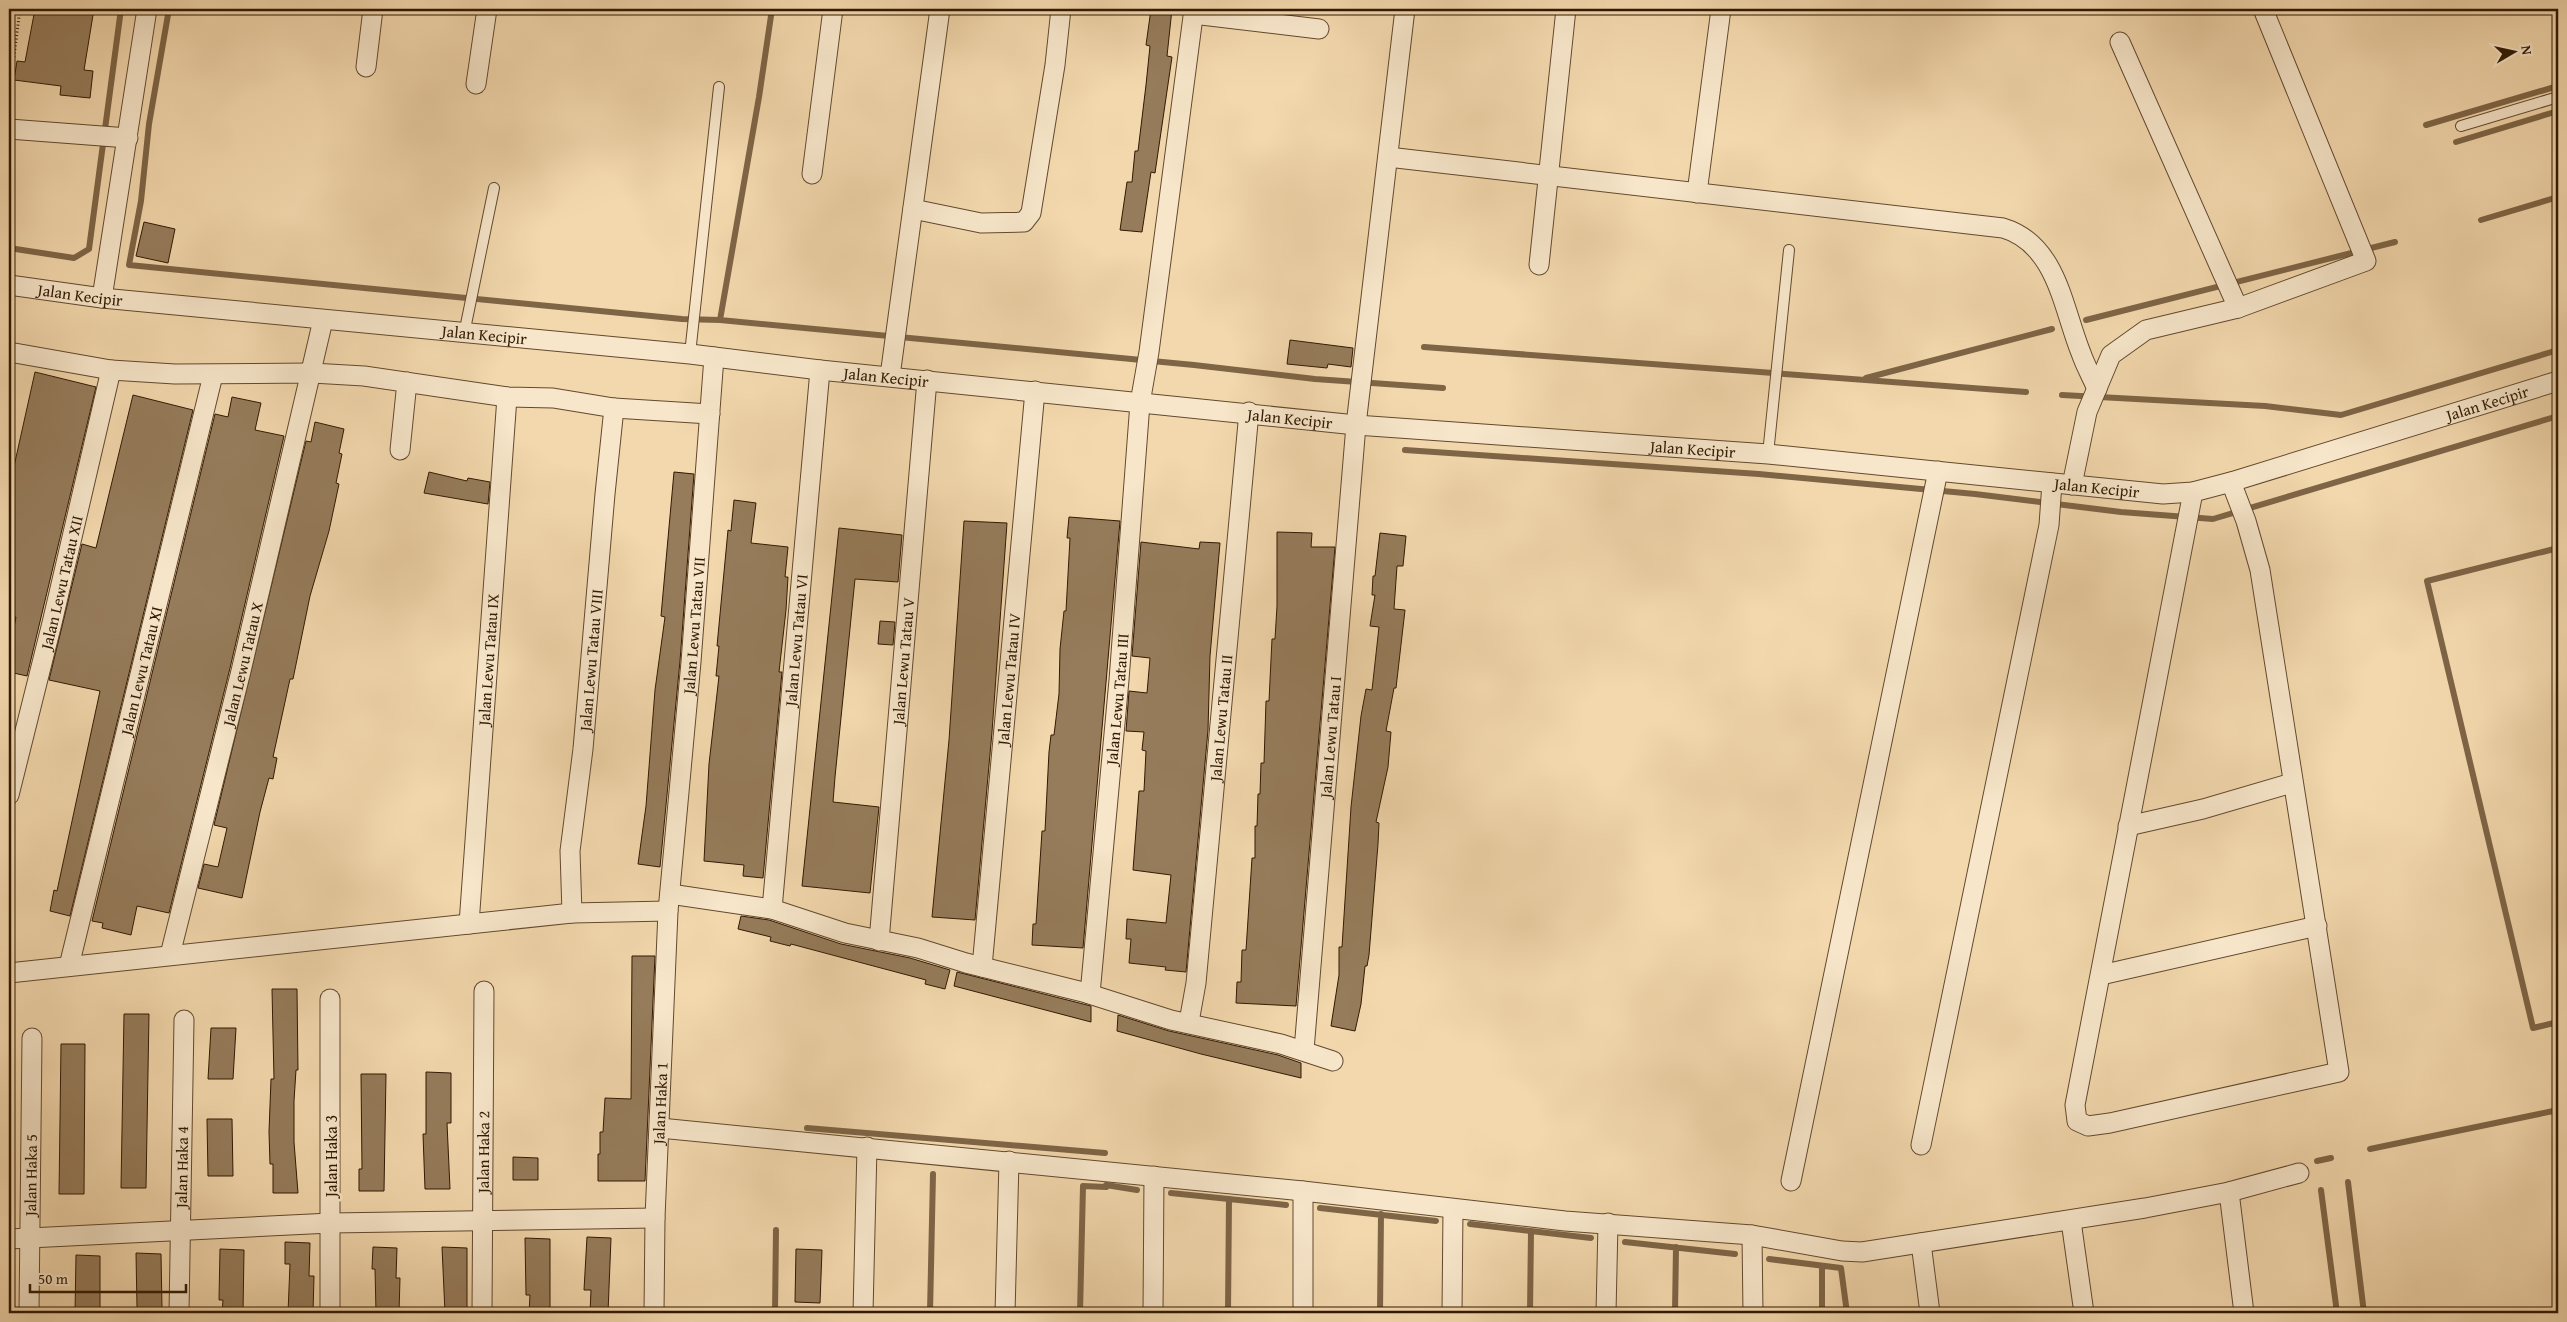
<svg xmlns="http://www.w3.org/2000/svg" width="2567" height="1322" font-family="'Gentium Book Plus',serif">
	<rect width="100%" height="100%" fill="#f3d8ad"/>
	<filter id="stains"><feTurbulence type="fractalNoise" baseFrequency=".004" numOctaves="4"/><feColorMatrix values="0 0 0 0 .2 0 0 0 0 .09 0 0 0 0 .02 0 0 0 .5 -.17"/></filter>
	<radialGradient id="worn" r=".72"><stop offset=".6" stop-color="#630" stop-opacity="0"/><stop offset="1" stop-color="#630" stop-opacity=".3"/></radialGradient>
	<g fill="none" stroke-linecap="round" stroke-linejoin="round">
		<path stroke="#7e6546" stroke-width="6" d="M169,9l-20,115 -8,77 -12,64 553,54 38,1
			M772,9l-13,88 -39,223 474,45 121,14 128,9
			M2426,125l132,-39
			M2456,142l102,-31
			M2481,220l77,-23
			M9,248l65,10 15,-9 32,-240
			M2086,320l309,-78
			M1424,347l602,45
			M1866,378l186,-49
			M2062,395l203,11 76,9 217,-65
			M1405,450l354,24 216,20 146,18 92,7 345,-103
			M2558,548l-131,33 106,447 25,-6
			M807,1128l298,25
			M2370,1149l188,-39
			M2317,1161l14,-3
			M2348,1182l16,131
			M1106,1185l31,5
			M2321,1190l16,123
			M1171,1193l115,12
			M1320,1208l116,13
			M1470,1224l121,14
			M1625,1242l110,12
			M1769,1259l72,9 6,45
			M1822,1266v47
			M775,1313l1,-83
			M930,1313l3,-139
			M1080,1313l3,-127 23,1
			M1228,1313l1,-114
			M1380,1313l1,-99
			M1530,1313l1,-82
			M1675,1313l1,-66"/>
	</g>
	<path fill="#967c5b" stroke="#311903" d="M35,9h59l-10,61 9,1 -3,27 -30,-3 1,-9 -47,-6 3,-19 8,1z
		M1151,9h21l-5,47 5,1 -17,116 -4,-1 -9,60 -22,-2 7,-48h5l3,-31h3l8,-66 4,-39 -4,-1z
		M144,222l31,7 -7,34 -32,-7z
		M1290,340l63,8 -2,19 -23,-3 -1,4 -40,-4z
		M35,372l61,15 -69,289 -18,-4v-21l7,-34 -7,-1v-127z
		M133,395l60,15 -123,506 -20,-5 4,-21 3,1 43,-200 -51,-11 33,-136 14,4z
		M232,397l29,6 -6,27 29,6 -54,232 -61,245 -32,-7 -6,29 -29,-7 1,-5 -11,-2 123,-507 13,3z
		M315,422l29,7 -5,24 3,1 -6,29 3,1 -10,47 -19,65 -17,83h-3l-17,78 4,1 -4,21 -4,-1 -9,34 -18,86 -44,-10 6,-24 14,3 9,-39 -13,-3 92,-384 5,1z
		M429,472l38,9 1,-3 22,4 -2,22 -64,-11z
		M674,472l20,2 -14,187 -20,206 -22,-3 8,-58 9,-116 10,-73 -4,-1z
		M734,500l22,3 -5,40 37,4 -3,30h3l-2,33 -7,62h3l-19,206 -20,-2 1,-11 -40,-4 5,-97 10,-88h-3l3,-30h-2l11,-116 3,1z
		M1069,517l51,4 -37,427 -51,-3 1,-21h3l6,-93h3l4,-79 2,-17h3l5,-41 1,-45 4,-38h2l4,-73h-3z
		M964,521l43,2 -15,209 -17,188 -43,-3 17,-177z
		M839,528l63,7 -4,47 -43,-3 -20,198 -2,25 46,5 -9,86 -68,-7z
		M1277,532l35,1 -1,14h24l-39,459 -60,-3 1,-21h4l1,-32h4l6,-92h3v-32h2l1,-32h2l1,-31h3l2,-62h3l3,-62h3l2,-33z
		M1380,533l26,3 -3,30h-6l-3,43 11,1 -9,78h-2l-8,43 5,1 -3,35 -12,55 3,1 -1,21 -9,111 -2,11h-2l-4,38 -6,27 -24,-5 8,-51v-28h3l9,-140 10,-91 5,-27 6,1 7,-63 -9,-1 5,-31h-3l1,-19h2z
		M1141,542l58,7 1,-7 20,1 -10,113 -2,74 -22,242 -21,-2 1,-3 -37,-4 2,-24h-5l1,-20 39,4 5,-48 -38,-5 6,-79h5l2,-40 -4,-1 2,-18 -18,-1 3,-40 18,2 3,-35 -18,-2z
		M880,621l15,1 -2,23 -15,-1z
		M741,916l28,4 72,24 69,14 40,12 -5,19 -20,-5 1,-4 -135,-36 -1,2 -20,-5 1,-4 -33,-8z
		M632,956h23l-10,225h-47v-27h2v-22h3l2,-34 26,1z
		M957,972l134,34v16l-137,-36z
		M272,989h25l1,81h-2l-2,31v41l4,51h-25v-29h-3l-1,-32 2,-53h3z
		M124,1014h25l-3,174h-25z
		M1118,1015l51,16 109,24 23,8v15l-100,-24 -84,-23z
		M211,1028h25l-3,51h-25z
		M61,1044h24l-1,150h-25z
		M426,1072l25,1v50h-4l3,66h-25l-2,-55h3z
		M361,1074h25l-2,117h-25v-22h3z
		M207,1119h25l1,57h-25z
		M513,1157l25,1v22h-25z
		M587,1237l24,1 -3,75h-18l1,-23h-7z
		M525,1238l25,1v74h-21l1,-18h-4z
		M285,1242l25,1 -1,33h5l-1,37h-25l2,-49h-5z
		M373,1247l24,1 -1,30h4l-1,35h-23l-1,-44h-3z
		M442,1247l25,1v65h-22z
		M220,1249l24,1 -1,63h-21l1,-13h-4z
		M796,1249l26,1 -2,53 -25,-1z
		M136,1253l25,1 1,55 -25,-1z
		M76,1255l24,1v57h-25z"/>
	<g fill="none" stroke-linecap="round" stroke-linejoin="round">
		<g stroke="#62492e" stroke-width="12">
			<path id="service" d="M2461,126l97,-29
				M464,334l30,-146
				M690,354l29,-267
				M1768,454l21,-204"/>
		</g>
		<g stroke="#62492e" stroke-width="21">
			<g id="minor">
				<path d="M1193,14l126,15"/>
				<path d="M2120,42l118,266"/>
				<path d="M366,67l7,-58"/>
				<path d="M476,84l11,-75"/>
				<path d="M9,129l119,9"/>
				<path d="M1388,157l615,71c54,16 60,81 78,125 4,12 11,24 16,36"/>
				<path d="M812,174l21,-165"/>
				<path d="M1697,193l24,-184"/>
				<path d="M913,209l68,14 43,-1 7,-9 24,-148 6,-56"/>
				<path d="M1539,265l27,-256"/>
				<path id="s1" d="M9,285l93,13 588,56 130,16 536,55 412,29 395,40 30,-2 38,-10 327,-101"/>
				<path d="M102,298l45,-289"/>
				<path d="M9,352l102,18 64,4 137,-1 52,3 143,21 46,1 61,10 96,6"/>
				<path d="M890,376l50,-367"/>
				<path d="M400,450l7,-68"/>
				<path d="M2072,485l15,-73 24,-57 35,-25 92,-22 128,-47 -103,-252"/>
				<path d="M2193,492l-118,613 2,16 11,5 22,-3 229,-51 -79,-502 -14,-49 -15,-39"/>
				<path id="s2" d="M9,795l43,-172 59,-253"/>
				<path d="M2128,826l75,-17 89,-26"/>
				<path d="M670,894l102,15 73,24 73,15 48,15 117,29 88,28 110,24 52,17"/>
				<path id="s3" d="M772,909l48,-539"/>
				<path id="s4" d="M572,913l-2,-62 13,-102 22,-255 9,-86"/>
				<path id="s5" d="M469,924l38,-527"/>
				<path id="s6" d="M879,941l48,-561"/>
				<path id="s7" d="M170,955l71,-284 82,-351"/>
				<path id="s8" d="M69,966l144,-591"/>
				<path id="s9" d="M982,967l53,-576"/>
				<path d="M9,973l563,-60 96,-2"/>
				<path d="M2101,975l216,-49"/>
				<path id="s10" d="M1090,994l29,-314 21,-277 9,-51 45,-343"/>
				<path d="M330,999v314"/>
				<path id="s11" d="M1189,1022l7,-39 53,-571"/>
				<path id="s12" d="M1304,1050l52,-625 49,-416"/>
				<path d="M660,1128l643,63 262,30 187,14 90,16 20,1 283,-44 84,-16 70,-19"/>
				<path d="M1921,1145l128,-620 3,-42"/>
				<path d="M1791,1181l147,-710"/>
				<path d="M2229,1192l15,121"/>
				<path d="M2071,1221l13,92"/>
				<path d="M1752,1235l1,78"/>
				<path d="M9,1239l322,-16 324,-5"/>
				<path d="M1921,1243l9,70"/>
				<path id="s13" d="M29,1313l3,-275"/>
				<path id="s14" d="M179,1313l5,-293"/>
				<path id="s15" d="M482,1313l2,-322"/>
				<path id="s16" d="M654,1313l1,-95 13,-307 23,-249 23,-305"/>
				<path d="M863,1313l4,-166"/>
				<path d="M1005,1313l4,-152"/>
				<path d="M1153,1313l1,-137"/>
				<path d="M1303,1313v-122"/>
				<path d="M1452,1313l1,-104"/>
				<path d="M1606,1313l2,-90"/>
			</g>
		</g>
		<path stroke="#311903" stroke-width="3" stroke-dasharray="1 2.5" stroke-linecap="butt" d="M9,95l11,-86"/>
		<use href="#service" stroke="#f7e6ca" stroke-width="10"/>
		<use href="#minor" stroke="#f7e6ca" stroke-width="19"/>
	</g>
	<g text-anchor="middle" dominant-baseline="central" stroke-width="5" stroke-linejoin="round" paint-order="stroke">
		<g font-size="16" fill="#311903" stroke="#f7e6ca">
			<text stroke="none"><textPath href="#s1" startOffset="72">Jalan Kecipir</textPath></text>
			<text stroke="none"><textPath href="#s1" startOffset="478">Jalan Kecipir</textPath></text>
			<text stroke="none"><textPath href="#s1" startOffset="882">Jalan Kecipir</textPath></text>
			<text stroke="none"><textPath href="#s1" startOffset="2502">Jalan Kecipir</textPath></text>
			<text stroke="none"><textPath href="#s1" startOffset="1288">Jalan Kecipir</textPath></text>
			<text stroke="none"><textPath href="#s1" startOffset="1692">Jalan Kecipir</textPath></text>
			<text stroke="none"><textPath href="#s1" startOffset="2098">Jalan Kecipir</textPath></text>
			<text stroke="none"><textPath href="#s2" startOffset="219">Jalan Lewu Tatau XII</textPath></text>
			<text stroke="none"><textPath href="#s16" startOffset="689">Jalan Lewu Tatau VII</textPath></text>
			<text stroke="none"><textPath href="#s3" startOffset="270">Jalan Lewu Tatau VI</textPath></text>
			<text stroke="none"><textPath href="#s5" startOffset="265">Jalan Lewu Tatau IX</textPath></text>
			<text stroke="none"><textPath href="#s6" startOffset="281">Jalan Lewu Tatau V</textPath></text>
			<text stroke="none"><textPath href="#s4" startOffset="254">Jalan Lewu Tatau VIII</textPath></text>
			<text stroke="none"><textPath href="#s7" startOffset="300">Jalan Lewu Tatau X</textPath></text>
			<text stroke="none"><textPath href="#s8" startOffset="304">Jalan Lewu Tatau XI</textPath></text>
			<text stroke="none"><textPath href="#s9" startOffset="289">Jalan Lewu Tatau IV</textPath></text>
			<text stroke="none"><textPath href="#s10" startOffset="296">Jalan Lewu Tatau III</textPath></text>
			<text stroke="none"><textPath href="#s11" startOffset="306">Jalan Lewu Tatau II</textPath></text>
			<text stroke="none"><textPath href="#s12" startOffset="314">Jalan Lewu Tatau I</textPath></text>
			<text stroke="none"><textPath href="#s16" startOffset="210">Jalan Haka 1</textPath></text>
			<text stroke="none"><textPath href="#s15" startOffset="161">Jalan Haka 2</textPath></text>
			<text transform="translate(331 1156) rotate(-90)">Jalan Haka 3</text>
			<text stroke="none"><textPath href="#s14" startOffset="146">Jalan Haka 4</textPath></text>
			<text stroke="none"><textPath href="#s13" startOffset="138">Jalan Haka 5</textPath></text>
		</g>
	</g>
	<rect width="2567" height="1322" fill="none" stroke="#f3d8ad" stroke-width="30"/>
	<rect x="10" y="10" width="2547" height="1302" fill="none" stroke="#311903" stroke-width="2.5"/>
	<rect x="15" y="15" width="2537" height="1292" fill="none" stroke="#311903"/>
	<g transform="translate(2514 52) rotate(81)" stroke="#f7e6ca" stroke-width="4" paint-order="stroke">
	<path d="M0-4L9 19L0 12L-9 19Z" fill="#311903"/>
	<text y="-8" font-size="14" font-weight="bold" text-anchor="middle" fill="#311903">N</text>
	</g>
	<path d="M30 1284v8h156v-8" fill="none" stroke="#311903" stroke-width="2.5"/>
	<text x="38" y="1284" font-size="15" fill="#311903" stroke="#f7e6ca" stroke-width="4" paint-order="stroke">50 m</text>
	<rect width="100%" height="100%" filter="url(#stains)"/>
	<rect width="100%" height="100%" fill="url(#worn)"/>
</svg>
